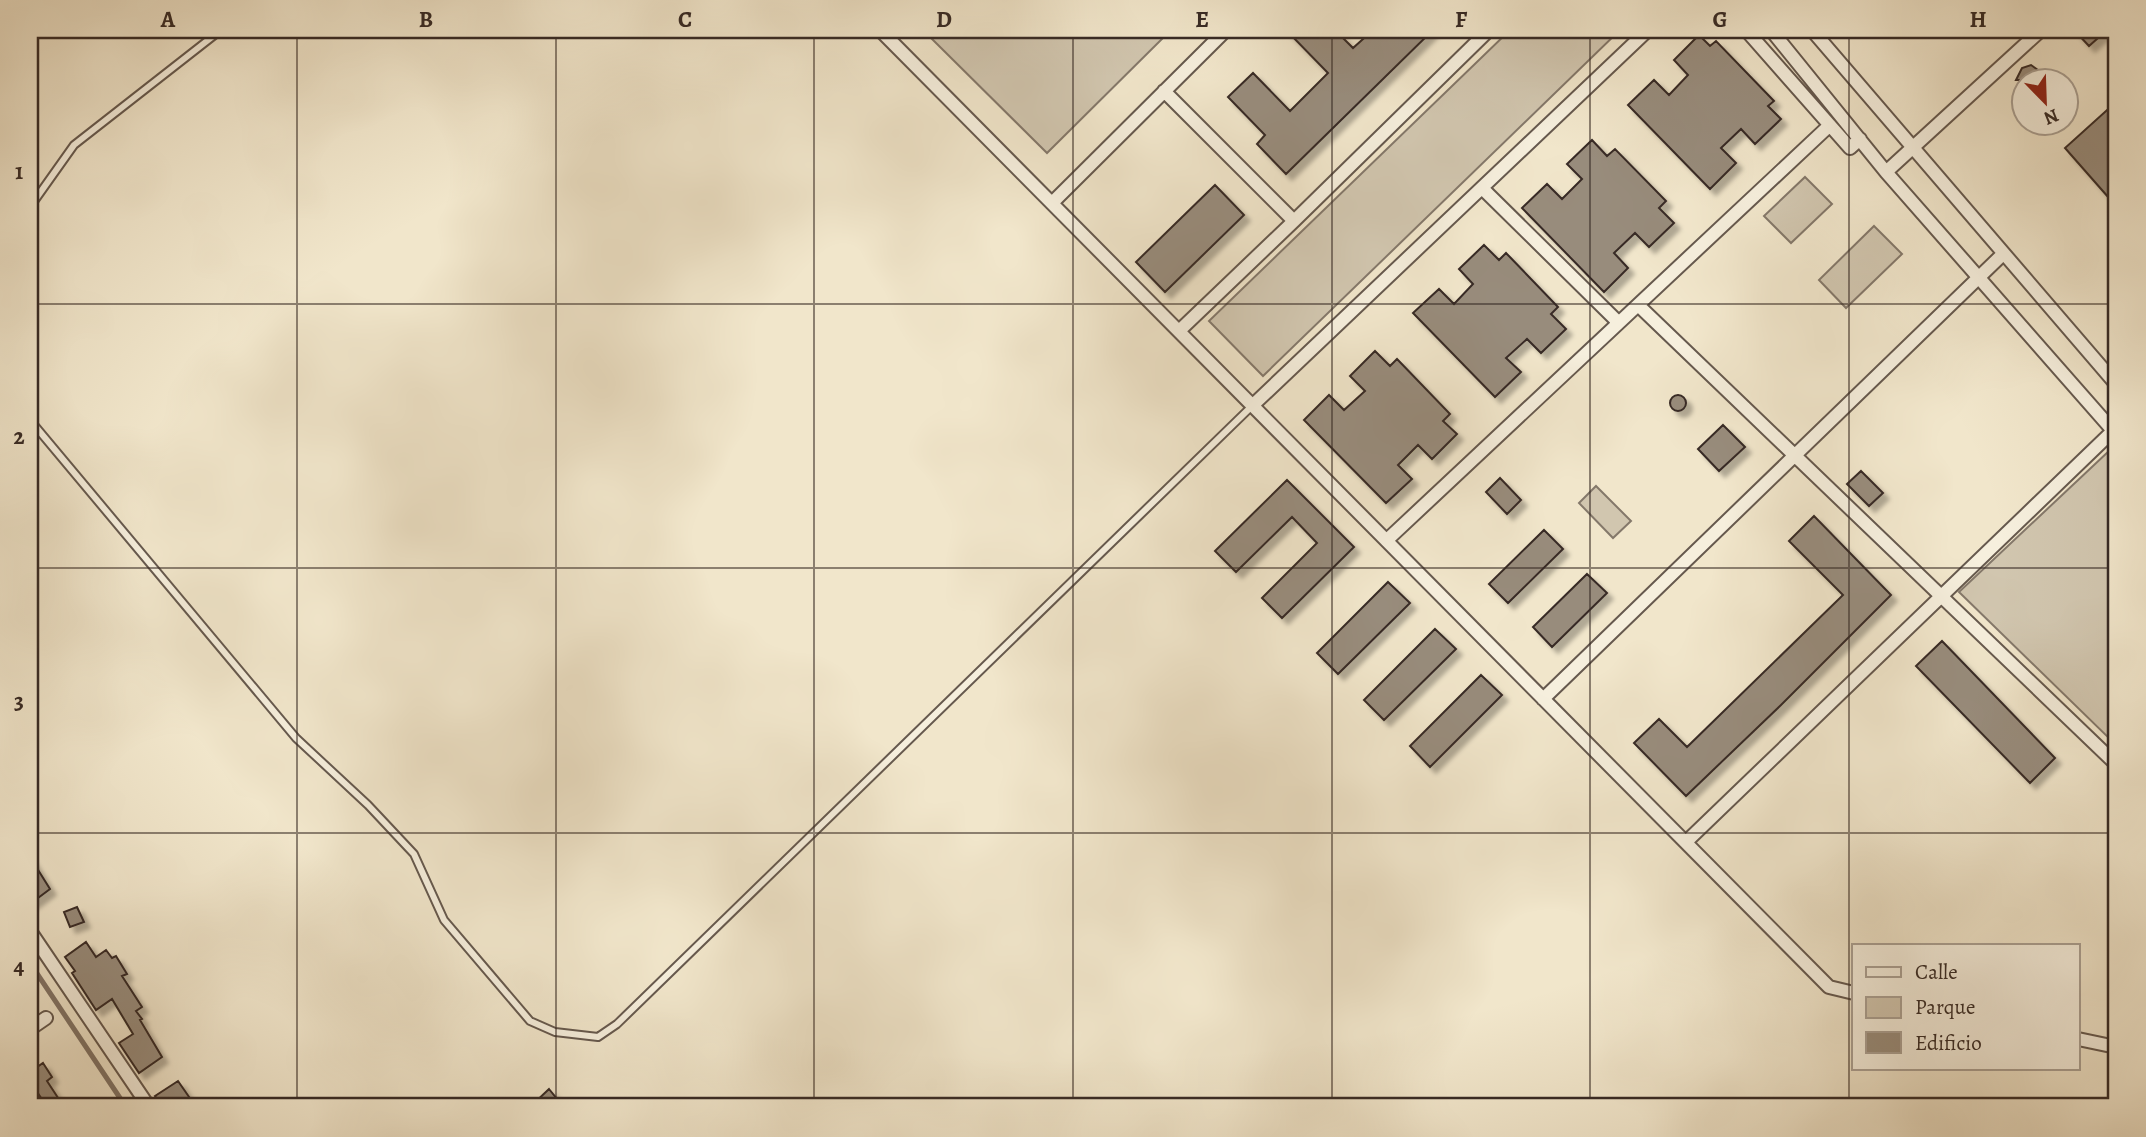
<svg xmlns="http://www.w3.org/2000/svg" width="2146" height="1137" font-family="Alegreya,serif">
	<defs>
		<filter id="shadow"><feDropShadow dx="6" dy="6" stdDeviation="2" flood-color="#0004"/></filter>
	</defs>
	<rect width="100%" height="100%" fill="#f1e6cb"/>
	<filter id="stains"><feTurbulence type="fractalNoise" baseFrequency=".00286" numOctaves="4"/><feColorMatrix values="0 0 0 0 .2 0 0 0 0 .09 0 0 0 0 .02 0 0 0 .5 -.17"/></filter>
	<radialGradient id="worn" r=".72"><stop offset=".6" stop-color="#630" stop-opacity="0"/><stop offset="1" stop-color="#630" stop-opacity=".3"/></radialGradient>
	<path fill="#d1c6af" stroke="#84786a" stroke-width="2" d="M936,30h235l-124,123 -118,-117z
		M1510,30h110l-357,346 -54,-55z
		M1805,177l27,27 -41,39 -27,-27z
		M1874,226l28,28 -56,54 -27,-28z
		M2110,450l6,8v287l-157,-153z
		M1596,486l35,35 -18,17 -34,-35z"/>
	<g fill="none" stroke-linecap="round" stroke-linejoin="round">
		<path stroke="#817467" stroke-width="5" d="M30,963l96,144"/>
	</g>
	<path fill="#988c7b" stroke="#372a25" stroke-width="2" filter="url(#shadow)" d="M1286,30h49l18,18 20,-18h60l-147,144 -29,-30 8,-9 -37,-38 25,-24 37,38 38,-38z
		M2074,30h33l-18,16z
		M1699,35l11,11 6,-5 58,60 -6,5 13,13 -26,25 -14,-15 -20,19 15,15 -26,26 -82,-84 26,-25 15,15 19,-20 -14,-15z
		M2031,65l7,5 3,10h-25l6,-12z
		M2116,102v104l-51,-58z
		M1592,140l15,16 8,-7 51,52 -7,7 15,15 -25,24 -14,-14 -21,20 14,15 -24,24 -82,-84 25,-24 15,15 20,-20 -15,-15z
		M1215,185l29,30 -79,77 -29,-30z
		M1484,245l15,15 7,-7 52,54 -7,7 15,15 -25,24 -14,-14 -21,19 15,14 -26,25 -82,-84 26,-24 15,15 19,-20 -14,-15z
		M1375,351l15,15 7,-7 53,55 -7,7 14,13 -25,25 -14,-14 -20,20 14,14 -26,24 -82,-83 25,-25 15,15 21,-19 -15,-15z
		M1670 403a8 8 0 1 1 16 0a8 8 0 1 1-16 0Z
		M1723,425l22,22 -26,24 -21,-22z
		M1861,471l22,22 -14,13 -22,-22z
		M1500,478l21,22 -14,14 -21,-22z
		M1287,480l67,67 -72,71 -20,-20 55,-55 -25,-26 -56,55 -21,-21z
		M1814,516l77,79 -110,110 -95,91 -52,-53 25,-24 28,28 156,-152 -54,-54z
		M1544,530l19,19 -55,54 -19,-19z
		M1587,574l20,19 -55,54 -19,-20z
		M1388,582l22,21 -72,71 -21,-21z
		M1435,629l21,20 -72,71 -20,-20z
		M1942,641l113,117 -25,25 -114,-117z
		M1481,675l21,20 -72,72 -20,-21z
		M30,857l20,32 -20,15z
		M77,907l7,15 -14,5 -6,-15z
		M86,942l10,15 10,-7 6,8 4,-2 11,18 -5,2 20,31 -6,4 6,8 -2,1 22,37 -23,16 -20,-30 14,-9 -21,-35 -16,11 -24,-37 3,-2 -10,-14z
		M43,1063l9,14 -5,4 17,26h-17l-17,-26v-9z
		M178,1081l18,26h-34l-7,-11z
		M549,1089l8,10 -9,8h-18z"/>
	<g fill="none" stroke-linecap="round" stroke-linejoin="round">
		<g stroke="#66594e" stroke-width="10">
			<path id="service" d="M30,207l44,-62 147,-115
				M30,420l266,318 72,67 46,49 30,66 86,101 25,11 43,5 19,-13 635,-618"/>
		</g>
		<g stroke="#66594e" stroke-width="16">
			<path id="minor" d="M880,30l949,957 25,6
				M1746,30l104,118 10,-9
				M1771,30l115,142 230,262
				M1812,30l304,354
				M1164,91l130,130
				M1886,172l155,-142
				M1482,188l136,134
				M1052,203l174,-173
				M1638,305l478,459
				M1179,331l115,-110 195,-191
				M1253,405l395,-375
				M1387,540l443,-415
				M1543,699l460,-445
				M1686,842l430,-414
				M30,931l119,176
				M30,1029l16,-11
				M2078,1039l38,8"/>
		</g>
		<use href="#service" stroke="#f6efdd" stroke-width="6"/>
		<use href="#minor" stroke="#f6efdd" stroke-width="12"/>
	</g>
	<path fill="none" stroke="#372a25" stroke-width="2" stroke-opacity="0.55" d="M297,30v1077M556,30v1077M814,30v1077M1073,30v1077M1332,30v1077M1590,30v1077M1849,30v1077M30,304h2086M30,568h2086M30,833h2086"/>
	<rect width="2146" height="1137" fill="none" stroke="#f1e6cb" stroke-width="77"/>
	<rect x="1852" y="944" width="228" height="126" fill="#f6efdd" stroke="#aaa093" stroke-width="2"/>
	<rect x="1866" y="967" width="35" height="10" fill="#f6efdd" stroke="#aaa093" stroke-width="2"/>
	<text x="1915" y="979" font-size="21" fill="#372a25">Calle</text>
	<rect x="1866" y="997" width="35" height="21" fill="#d1c6af" stroke="#aaa093" stroke-width="2"/>
	<text x="1915" y="1014" font-size="21" fill="#372a25">Parque</text>
	<rect x="1866" y="1032" width="35" height="21" fill="#988c7b" stroke="#aaa093" stroke-width="2"/>
	<text x="1915" y="1050" font-size="21" fill="#372a25">Edificio</text>
	<g transform="translate(2045 102) rotate(157)"><circle r="33" fill="#f6efdd" stroke="#aaa093" stroke-width="2"/>
	<path d="M0-5L12 26L0 18L-12 26Z" fill="#8f2418"/>
	<text y="-10" font-size="19" font-weight="bold" text-anchor="middle" fill="#372a25">N</text>
	</g>
	<rect x="38" y="38" width="2070" height="1060" fill="none" stroke="#372a25" stroke-width="2.5"/>
	<g font-size="23" text-anchor="middle" font-weight="bold" fill="#372a25">
		<text x="168" y="27">A</text>
		<text x="426" y="27">B</text>
		<text x="685" y="27">C</text>
		<text x="944" y="27">D</text>
		<text x="1202" y="27">E</text>
		<text x="1461" y="27">F</text>
		<text x="1720" y="27">G</text>
		<text x="1978" y="27">H</text>
		<text x="19" y="179">1</text>
		<text x="19" y="444">2</text>
		<text x="19" y="709">3</text>
		<text x="19" y="974">4</text>
	</g>
	<rect width="100%" height="100%" filter="url(#stains)"/>
	<rect width="100%" height="100%" fill="url(#worn)"/>
</svg>
